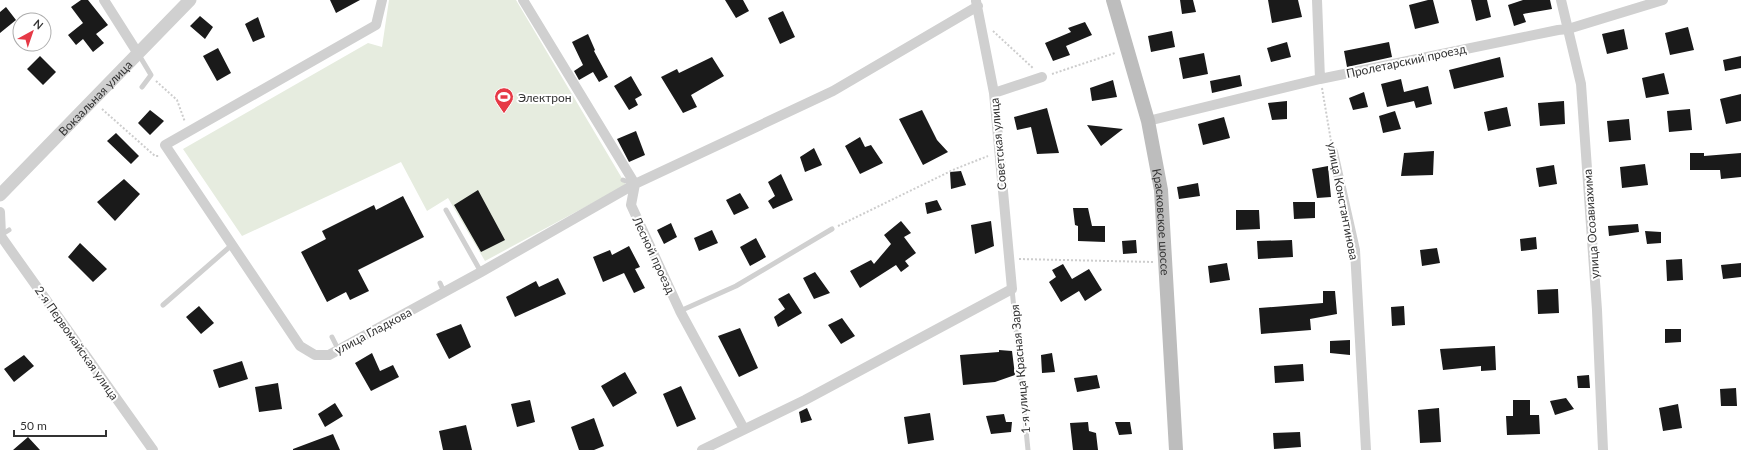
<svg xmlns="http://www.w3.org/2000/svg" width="1741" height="450" font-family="Lato,sans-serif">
	<rect width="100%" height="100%" fill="#fff"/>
	<path fill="#e6ecdf" d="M389,0h127l110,185 -141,76 -37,-63 -21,13 -26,-49 -159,74 -59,-87 185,-106 14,4z"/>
	<path fill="#1a1a1a" d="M81,0h7l20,25 -12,9 8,9 -11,9 -10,-13 -7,6 -8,-10 15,-12 -12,-16z
		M330,0h30l-24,13z
		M725,0h18l6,11 -13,7z
		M1180,0h13l3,12 -14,2z
		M1268,0h30l4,17 -30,6z
		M1428,0h5l6,23 -24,6 -6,-24z
		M1471,0h16l4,17 -15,4z
		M1523,0h27l2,9 -29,5 3,8 -12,4 -6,-21z
		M6,7l10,13 -16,13v-21z
		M783,11l12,26 -15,7 -12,-26z
		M200,16l13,11 -8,12 -15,-13z
		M258,17l7,20 -12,5 -8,-18z
		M1085,22l7,13 -26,11 4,9 -17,6 -8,-18 26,-11 -3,-4z
		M1688,27l6,23 -24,5 -5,-22z
		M1624,29l4,20 -21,5 -5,-20z
		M1172,31l3,16 -24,5 -3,-16z
		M588,34l7,16 -1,1 14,26 -9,5 -6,-10 -14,8 -5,-9 9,-6 -11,-23z
		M1287,42l4,15 -20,5 -4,-14z
		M1389,42l3,15 -45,10 -3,-16z
		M218,48l13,25 -14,8 -14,-25z
		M1204,53l4,21 -25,5 -4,-21z
		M40,56l16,16 -13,13 -16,-16z
		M1741,56v12l-16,3 -2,-11z
		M712,57l12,19 -33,19 6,12 -14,6 -22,-36 16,-8 2,4z
		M1500,57l4,20 -50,12 -5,-19z
		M1664,73l5,21 -23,4 -4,-20z
		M1240,75l2,11 -30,7 -2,-12z
		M631,76l11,19 -7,4 3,6 -9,5 -15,-24z
		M1401,79l3,13 24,-6 4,18 -16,4 -2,-7 -27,6 -6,-23z
		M1113,80l4,17 -25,4 -2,-13z
		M1364,92l4,15 -15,3 -4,-12z
		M1741,94v27l-15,3 -6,-25z
		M1287,101v18l-15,1 -4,-17z
		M1564,101l1,23 -25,2 -2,-23z
		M1507,107l4,19 -23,5 -4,-19z
		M1047,108l12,45 -22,1 -6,-27 -14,3 -3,-13z
		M1690,109l2,21 -23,2 -2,-21z
		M150,110l14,11 -14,14 -12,-12z
		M922,110l15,30 11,12 -25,13 -24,-46z
		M1395,111l6,18 -18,4 -4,-17z
		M1224,117l6,21 -27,7 -5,-21z
		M1629,119l2,21 -22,2 -2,-21z
		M1087,125l36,4 -22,17z
		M636,131l9,24 -16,7 -12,-23z
		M116,133l23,23 -8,8 -24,-23z
		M860,137l5,10 6,-2 12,18 -23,11 -15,-28z
		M814,148l8,17 -17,7 -5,-15z
		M1434,151l-1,24 -32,1 3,-23z
		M1690,153h14v3l37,-3v24l-20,2 -1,-9h-30z
		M1645,164l3,21 -26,3 -2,-21z
		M1554,165l3,19 -18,3 -3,-19z
		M1328,166l3,31 -14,1 -5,-29z
		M961,171l5,14 -15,4 -1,-17z
		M781,174l12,26 -20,9 -5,-8 7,-5 -7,-14z
		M124,179l16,15 -25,27 -18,-19z
		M1198,183l2,13 -21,3 -2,-12z
		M478,190l27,50 -24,12 -27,-47z
		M740,193l9,15 -15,7 -8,-15z
		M403,196l21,41 -66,33 11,21 -19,9 -4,-8 -19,10 -26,-50 25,-13 -4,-8 52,-26 2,5z
		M937,200l5,10 -15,4 -2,-11z
		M1293,202h22v16l-21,1z
		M1073,208h15l4,18h13v16l-27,-1v-15l-3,-1z
		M1236,210h23l1,19 -24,1z
		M901,221l10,12 -7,4 12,16 -11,8 4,5 -8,6 -5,-7 -36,23 -10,-17 21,-11 3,4 17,-20 -7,-9z
		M991,221l3,25 -19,8 -4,-29z
		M671,223l6,14 -13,7 -7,-14z
		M1638,224l1,8 -30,4 -1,-10z
		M712,230l6,13 -19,8 -5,-13z
		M1645,231l16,1v11l-14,1z
		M1536,237l1,12 -16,2 -1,-12z
		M756,238l10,19 -16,9 -10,-19z
		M1136,240l1,13 -14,1 -1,-13z
		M1292,240l1,17 -35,2 -1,-18z
		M80,243l27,26 -14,13 -25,-25z
		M629,246l11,21 -5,2 10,19 -11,5 -10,-20 -21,9 -10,-25 17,-7 2,5z
		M1437,248l3,15 -18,3 -2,-16z
		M1682,259l1,21 -16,1 -1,-21z
		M1227,263l3,17 -20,3 -2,-17z
		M1741,263v14l-18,2 -2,-14z
		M1063,264l9,15 17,-10 13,21 -17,11 -6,-10 -18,11 -12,-20 7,-5 -4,-7z
		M815,272l15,21 -16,6 -11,-21z
		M558,278l8,16 -51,23 -9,-20 30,-16 3,6z
		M1558,289l1,24 -21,1 -1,-24z
		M1323,291h12l2,23 -27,5 1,11 -50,4 -2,-26 64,-5z
		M789,293l13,20 -24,14 -4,-10 11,-8 -7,-10z
		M199,306l15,17 -13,11 -15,-17z
		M1404,306l1,19 -13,1 -1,-19z
		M842,318l13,18 -14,8 -13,-19z
		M461,324l10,23 -22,12 -13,-25z
		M740,328l18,40 -19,9 -21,-41z
		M1665,329h16v13l-16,1z
		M1350,340v15l-20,-2v-12z
		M1495,346l1,24 -15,1v-5l-38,4 -3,-21z
		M999,350l13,1 3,24 -20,7 -32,3 -3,-30 39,-3z
		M372,353l8,18 13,-6 6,12 -28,14 -16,-28z
		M1052,353l3,19 -13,1 -1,-18z
		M24,355l10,11 -20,16 -10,-13z
		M242,361l6,18 -29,9 -6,-18z
		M1303,364l1,17 -29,2 -1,-17z
		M625,372l12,21 -24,14 -12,-21z
		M1097,375l3,13 -23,4 -3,-14z
		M1589,375l1,13h-12l-1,-12z
		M278,383l4,26 -23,3 -4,-25z
		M681,386l15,33 -19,8 -14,-33z
		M1736,388l1,18h-16l-1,-17z
		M1566,398l8,11 -19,6 -5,-14z
		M530,400l5,22 -18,5 -6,-23z
		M1513,400h17v15h9l1,19 -33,1 -1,-19h7z
		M335,403l8,13 -18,11 -7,-13z
		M1678,404l4,24 -19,3 -4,-23z
		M807,408l5,12 -11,3 -2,-11z
		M1439,408l2,34 -21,1 -2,-33z
		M930,413l4,27 -26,4 -4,-27z
		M1004,414l2,8h6l-1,10 -20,2 -5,-18z
		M594,418l10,28 -10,4h-15l-8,-23z
		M1088,422l1,9 7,2 2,17h-25l-3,-27z
		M1115,422h15l2,12 -13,1z
		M466,425l6,25h-29l-4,-19z
		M1300,432l1,15 -27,2 -1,-16z
		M333,434l7,16h-47v-1z
		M28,437l12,13h-27z"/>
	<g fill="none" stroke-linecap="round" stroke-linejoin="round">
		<path stroke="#cdcdcd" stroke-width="2" stroke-dasharray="2 2" stroke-linecap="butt" d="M993,31l41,38
			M1052,74l63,-21
			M156,81l21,19 8,22
			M1322,88l9,53
			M102,109l53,47h4
			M838,226l117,-57 33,-13
			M1019,259l134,3"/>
		<path stroke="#d0d0d0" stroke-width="5" d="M139,55l12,20 -9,12
			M623,180l11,4
			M446,210l35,62
			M1,235l8,-5
			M440,283l4,9
			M1012,289l16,161
			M163,305l70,-61
			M680,311l56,-25 96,-57
			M332,337l6,12"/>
		<path stroke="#d0d0d0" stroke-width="10" d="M104,0l33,52
			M382,0l-6,25 -211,120 135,201 15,9h14l152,-83 154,-88 198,-93 145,-85
			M523,0l112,184 -4,21 49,106 64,118
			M1317,0l3,79
			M1561,0l20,84 16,226 6,140
			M994,93l48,-16
			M1148,121l172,-42 238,-49 10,-1 95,-29
			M1333,152l22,98 11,200
			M0,212l1,23
			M0,235l153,215
			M702,450l103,-50 207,-111 -18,-196 -18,-92"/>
		<path stroke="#d0d0d0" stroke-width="13" id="s1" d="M0,195l190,-195"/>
		<path stroke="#bdbdbd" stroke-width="14" id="s2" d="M1113,0l35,121 13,69 15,260"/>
	</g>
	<defs>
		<g id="stadium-pin" transform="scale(1)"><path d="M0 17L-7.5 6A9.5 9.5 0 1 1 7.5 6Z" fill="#e63946" stroke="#fff"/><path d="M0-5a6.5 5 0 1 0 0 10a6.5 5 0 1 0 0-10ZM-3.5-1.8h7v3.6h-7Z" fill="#fff"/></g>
	</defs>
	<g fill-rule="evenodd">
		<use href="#stadium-pin" x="504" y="97"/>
	</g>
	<g text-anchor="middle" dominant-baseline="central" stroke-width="4" stroke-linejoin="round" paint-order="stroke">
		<g font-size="12" fill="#333" stroke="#fff">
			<text transform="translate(1406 61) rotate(-12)">Пролетарский проезд</text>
			<text stroke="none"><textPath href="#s1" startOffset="136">Вокзальная улица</textPath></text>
			<text transform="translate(998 144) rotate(-95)">Советская улица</text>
			<text transform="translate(1343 201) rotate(79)">улица Константинова</text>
			<text stroke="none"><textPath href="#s2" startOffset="228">Красковское шоссе</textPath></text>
			<text transform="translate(1591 224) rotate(-94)">улица Осоавиахима</text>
			<text transform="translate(654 255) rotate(65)">Лесной проезд</text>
			<text transform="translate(373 331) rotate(-28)">улица Гладкова</text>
			<text transform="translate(77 343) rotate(55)">2-я Первомайская улица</text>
			<text transform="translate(1020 369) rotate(-95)">1-я улица Красная Заря</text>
		</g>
		<g font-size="12" fill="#333" stroke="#fff" text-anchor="start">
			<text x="518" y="97">Электрон</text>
		</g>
	</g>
	<g transform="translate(32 32) rotate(40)"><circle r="19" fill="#ffffff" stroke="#adadad"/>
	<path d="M0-3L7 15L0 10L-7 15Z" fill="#e63946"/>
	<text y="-6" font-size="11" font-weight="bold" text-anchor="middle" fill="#333333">N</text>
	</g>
	<path d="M14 430v6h92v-6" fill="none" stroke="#333333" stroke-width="2"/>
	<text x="20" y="430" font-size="12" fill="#333333" stroke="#ffffff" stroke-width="3" paint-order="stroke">50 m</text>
</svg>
